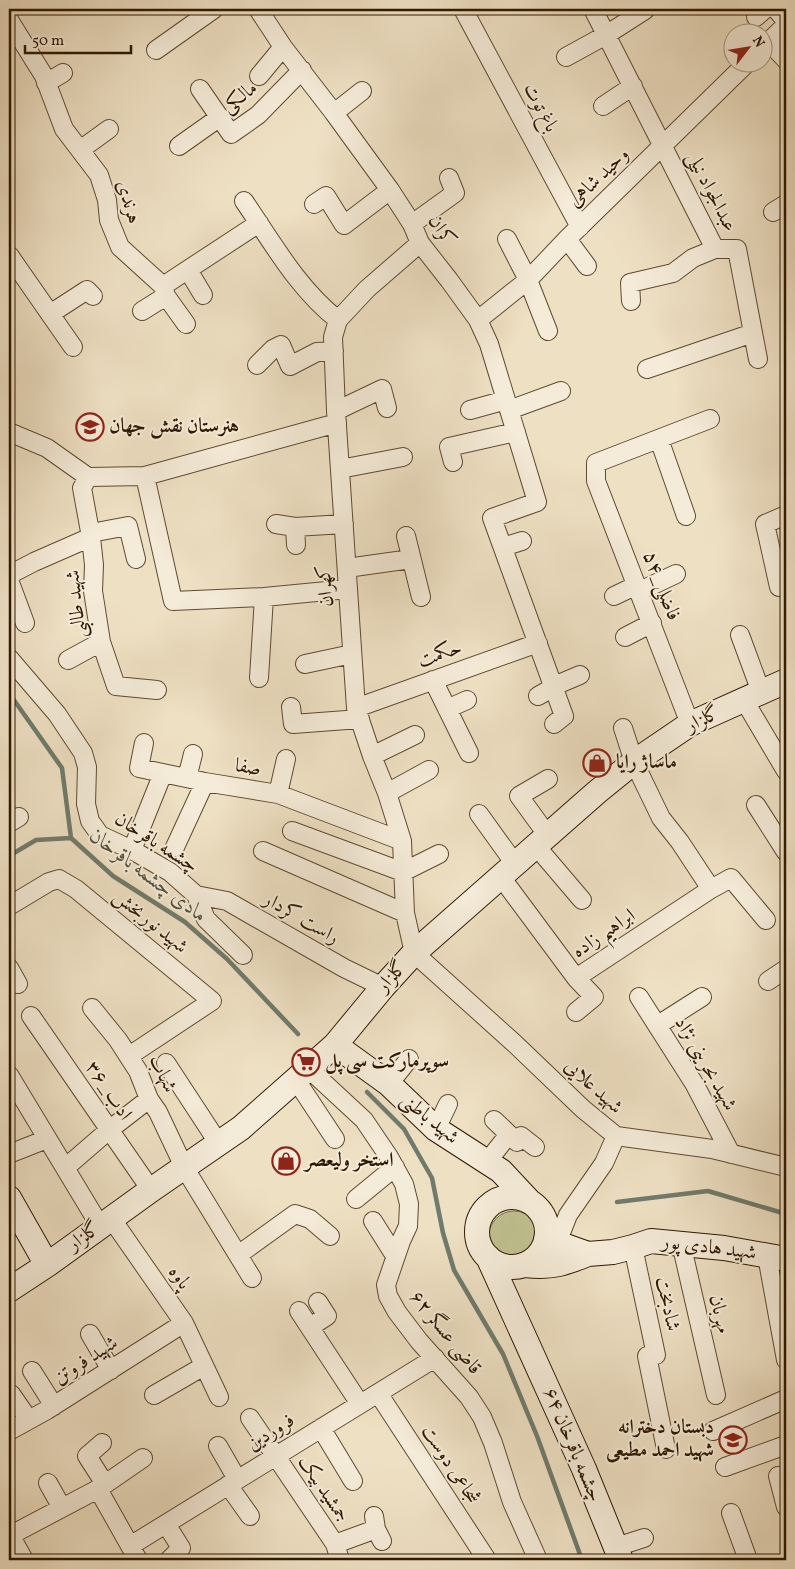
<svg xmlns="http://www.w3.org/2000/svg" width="795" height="1569" font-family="Vollkorn,Amiri,serif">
	<rect width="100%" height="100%" fill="#eee0c3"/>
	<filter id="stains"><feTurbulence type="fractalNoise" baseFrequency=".004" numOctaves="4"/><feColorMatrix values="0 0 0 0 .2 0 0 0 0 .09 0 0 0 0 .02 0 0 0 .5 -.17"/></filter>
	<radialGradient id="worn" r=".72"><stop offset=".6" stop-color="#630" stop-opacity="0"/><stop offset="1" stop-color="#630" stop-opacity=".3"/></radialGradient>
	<path fill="#c0c08f" stroke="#786c48" d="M489 1236a25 25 0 1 1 50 0a25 25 0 1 1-50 0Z"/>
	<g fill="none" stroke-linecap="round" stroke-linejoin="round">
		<path stroke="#6f7b6d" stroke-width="4.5" d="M9,693l53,75 9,70 42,38 72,46 42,37 71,75
			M9,856l27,-16 35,-2
			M367,1092l37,37 28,49 11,55 11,37 49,84 34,82 45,124
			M617,1202l91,-11 78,23"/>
		<g stroke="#5f4a31" stroke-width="20">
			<path id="street" d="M258,9l25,38 51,66 56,77 22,34 8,19 29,37 29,40 11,24 48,158 -45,16 72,198 -10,8
				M463,9l117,218
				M593,9l122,240h22l21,110
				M776,9l10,12
				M756,17l9,-8
				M9,20l35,56 20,53 35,46 8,25 2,20 11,27 43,39
				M769,42l17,18
				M762,48l24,-23
				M156,50l58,-41
				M566,57l40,-22 39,-25
				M259,76l24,-29
				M46,83l17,-10
				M200,89l31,45 27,-19 44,-45
				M603,106l30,-20
				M334,113l28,-22
				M179,146l41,-29
				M80,150l29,-21
				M244,201c28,41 54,88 94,119
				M314,204l12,-8 18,29 46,-35
				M773,212l13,-8
				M412,224l43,-31 -6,-15
				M507,239l21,41 20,51
				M567,239l20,27
				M420,243l-53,46 -29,31 -5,17 3,74 20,297 16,48 15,37 15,48 3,72 9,40 100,90 69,66 33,27 96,13 74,18
				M9,255l64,92
				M188,270l15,25
				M163,286l96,-63
				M163,286l3,10 20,28
				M631,301l-1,-18 43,-10 20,-15 22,-9
				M142,311l24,-15
				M50,314l37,-24 6,6
				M478,320l50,-40 39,-41 181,-177
				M257,365l16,-16 8,-4 9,21 27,-14 17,-1
				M647,369l106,-36
				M470,410l36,-10
				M509,410l52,-19
				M336,411l46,-22 5,19
				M9,432l38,16 41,29 57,-1 192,-53
				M659,439l27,77
				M453,462l-4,-15 67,-15
				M340,469l63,-12
				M145,476l28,125 91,-4 84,-8
				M88,477l-6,11 9,49 3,28 -1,26 8,51 15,44 41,4
				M276,524l19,3 49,-3
				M295,527l1,18
				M91,533l37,-7 8,33
				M406,536l15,61
				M503,547l19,-6
				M347,568l64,-9
				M9,575l25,-13 57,-25
				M9,580l16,43
				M779,587l-14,-63 21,-9
				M640,591l36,-17
				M614,596l23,-11
				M740,635l21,57
				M625,637l27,-14
				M9,658l48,56 26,39 4,14 -1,37 4,17 10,14 32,15 38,22 26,23 10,24 37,36
				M68,660l33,-18
				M305,664l47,-10
				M259,678l5,-81
				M433,680l36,73
				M538,696l23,-13 19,-8
				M744,700l42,71
				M291,707l2,17 67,-5
				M356,708l182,-65
				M447,709l20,-9
				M690,724l-94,-243v-18l114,-44
				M144,743l-5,25 66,14 73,12 124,47
				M372,756l43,-21
				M187,778l6,-24
				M387,793l42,-23
				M278,794l8,-35
				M756,805l30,47
				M479,814l36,50
				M9,823l10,-6
				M292,831l111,41 36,-18
				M548,836l-29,-40 29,-17
				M536,846l46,54
				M175,847l30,-65
				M132,850l31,-77
				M263,851l142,62
				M501,877l75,101 135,-89 -31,-47 -19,-24 -27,-56 -11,-34
				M711,889l20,-11 35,42
				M196,895l31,6 117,67 39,19
				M9,906l40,-24 10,-3 17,10 136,112 -83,55
				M9,968l9,16
				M576,978l18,19 -18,15
				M768,981l18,-12
				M639,997l56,88 36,69
				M92,1008l26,32 20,31 11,28 9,13 26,55 68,111
				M31,1016l120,174
				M658,1025l44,-28
				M166,1063l53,81
				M309,1069l55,51 25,37 15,27 5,20 -1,22 -7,15 -15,44 2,11 9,16 22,29 50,56 13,20 11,26 19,59 26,58
				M9,1075l91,151
				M296,1080l39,59
				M389,1084l20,-25
				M494,1120l23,22 4,-6 14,11
				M436,1129l12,-25
				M9,1154l38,-15
				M487,1162l22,-28
				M65,1168l44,-38 40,-31
				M356,1199l39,-32
				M111,1218l73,105 35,74
				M373,1221l22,35
				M557,1243l11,-28 36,-52 12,-27
				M681,1243l35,152
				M633,1247l23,108 -9,1 19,93
				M238,1255l57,-41 15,5 20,17
				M767,1256l19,104
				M299,1311l61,93
				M310,1327l17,-11 -9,-14
				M90,1334l21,36
				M32,1371l22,35
				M378,1393l109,167
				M11,1394l18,26
				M154,1395l50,-29
				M250,1418l85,126 5,16
				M321,1428l32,53
				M9,1431l38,-21 137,-87
				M713,1431l73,-32
				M102,1443l-15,13 18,28
				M218,1446l19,33
				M725,1467l61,-22
				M778,1476l8,31
				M48,1483l14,25
				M228,1485l22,31
				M98,1489l40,71
				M731,1513l17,47
				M374,1516l2,13 6,12
				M166,1524l15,24 -12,12
				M10,1535l14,25
				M9,1536l89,-47 45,-31
				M335,1544l41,-15
				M130,1546l305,-188
				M616,1547l28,-9"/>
		</g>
		<g stroke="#2f1800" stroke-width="26">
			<path id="secondary" d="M335,1045l54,39 47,45 65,42 29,31
				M477 1232a35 35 0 1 1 70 0a35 35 0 1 1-70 0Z
				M9,1198l38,67
				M546,1239l42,15 25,-2 20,-5 18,-6 73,7 62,11
				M488,1257l96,212 37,91
				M525,1265c27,3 38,-1 63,-11
				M9,1290l38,-25 104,-75 90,-62 94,-83 48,-58 31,-34 183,-161 37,-30 56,-38 96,-43"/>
		</g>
		<use href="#street" stroke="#f4ebd8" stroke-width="18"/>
		<use href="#secondary" stroke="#f4ebd8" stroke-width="24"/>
	</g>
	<defs>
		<g id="school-ring" transform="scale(1.4375)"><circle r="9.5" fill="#f4ebd8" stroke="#8f2418" stroke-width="1.5"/><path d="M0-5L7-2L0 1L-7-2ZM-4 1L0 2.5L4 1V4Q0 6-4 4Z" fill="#8f2418"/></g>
		<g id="shop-ring" transform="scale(1.4375)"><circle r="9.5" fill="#f4ebd8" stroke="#8f2418" stroke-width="1.5"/><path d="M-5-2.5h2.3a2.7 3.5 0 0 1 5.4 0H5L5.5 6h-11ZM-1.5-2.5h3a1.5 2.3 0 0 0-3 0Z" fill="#8f2418"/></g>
		<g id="supermarket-ring" transform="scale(1.4375)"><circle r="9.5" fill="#f4ebd8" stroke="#8f2418" stroke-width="1.5"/><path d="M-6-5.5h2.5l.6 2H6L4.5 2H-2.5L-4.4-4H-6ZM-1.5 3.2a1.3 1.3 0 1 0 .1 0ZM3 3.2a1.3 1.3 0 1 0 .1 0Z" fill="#8f2418"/></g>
	</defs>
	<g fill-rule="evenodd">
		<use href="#school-ring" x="90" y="427"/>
		<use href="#shop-ring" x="597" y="763"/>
		<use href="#supermarket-ring" x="306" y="1062"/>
		<use href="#shop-ring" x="286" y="1161"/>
		<use href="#school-ring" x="733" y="1440"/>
	</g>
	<g text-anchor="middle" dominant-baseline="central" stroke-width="4" stroke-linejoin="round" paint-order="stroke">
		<g font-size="20" fill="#2f1800" stroke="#f4ebd8">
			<text transform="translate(240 98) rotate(-38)">مالکی</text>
			<text transform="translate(540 108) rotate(62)">باغ توت</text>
			<text transform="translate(599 178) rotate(-44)">وحید شاهی</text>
			<text transform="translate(711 192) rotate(63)">عبدالجواد نیلی</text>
			<text transform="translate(128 202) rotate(74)">هرندی</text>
			<text transform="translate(441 231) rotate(58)">کران</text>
			<text transform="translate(326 586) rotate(-94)">کهران</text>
			<text transform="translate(661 586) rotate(69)">۵۴_فاضلی</text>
			<text transform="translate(77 604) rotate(-96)">شهید طالبی</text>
			<text transform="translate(440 655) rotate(-19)">حکمت</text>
			<text transform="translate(703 720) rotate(-26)">گلزار</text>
			<text transform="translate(248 768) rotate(9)">صفا</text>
			<text transform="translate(156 843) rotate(33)">چشمه باقرخان</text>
			<text transform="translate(301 919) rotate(30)">راست کردار</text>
			<text transform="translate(150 922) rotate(39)">شهید نوربخش</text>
			<text transform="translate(604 934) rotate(-34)">ابراهیم زاده</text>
			<text transform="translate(392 977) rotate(-48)">گلزار</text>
			<text transform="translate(705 1064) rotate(60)">شهید بحرینی نژاد</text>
			<text transform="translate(162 1074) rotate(63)">شهاب</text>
			<text transform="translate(593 1087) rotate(42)">شهید علایی</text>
			<text transform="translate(108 1091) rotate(56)">۳۶_ادب</text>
			<text transform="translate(429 1119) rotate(39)">شهید باطنی</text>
			<text transform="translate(84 1237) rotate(-35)">گلزار</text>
			<text transform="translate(709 1248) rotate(7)">شهید هادی پور</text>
			<text transform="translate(179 1278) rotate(55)">پاوه</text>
			<text transform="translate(667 1304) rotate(78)">شادبخت</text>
			<text transform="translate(719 1314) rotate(77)">مهربان</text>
			<text transform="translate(445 1333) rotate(51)">قاضی عسگر ۶۲</text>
			<text transform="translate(86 1361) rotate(-33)">شهید فروتن</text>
			<text transform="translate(271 1433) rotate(-32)">فروردین</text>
			<text transform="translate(572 1445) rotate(67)">چشمه باقرخان ۶۴</text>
			<text transform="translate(450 1465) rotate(57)">شجاعی دوست</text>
			<text transform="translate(323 1489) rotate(56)">جمشید بیک</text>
		</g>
		<g font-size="20" font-weight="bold" fill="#2f1800" stroke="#f4ebd8" text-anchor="start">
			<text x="109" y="427">هنرستان نقش جهان</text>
			<text x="616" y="763">ماساژ رایا</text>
			<text x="325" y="1062">سوپرمارکت سی پل</text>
			<text x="305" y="1161">استخر ولیعصر</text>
			<text x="714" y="1428" text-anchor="end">دبستان دخترانه<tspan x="714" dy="23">شهید احمد مطیعی</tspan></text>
		</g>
		<g font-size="21" font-style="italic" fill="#54523f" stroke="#f4ebd8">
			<text transform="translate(148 876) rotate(37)">مادی چشمه باقرخان</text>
		</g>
	</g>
	<rect width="795" height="1569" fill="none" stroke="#eee0c3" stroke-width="30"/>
	<rect x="10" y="10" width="775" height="1549" fill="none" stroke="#2f1800" stroke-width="2.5"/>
	<rect x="15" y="15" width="765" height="1539" fill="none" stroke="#2f1800"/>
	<g transform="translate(748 48) rotate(59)"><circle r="24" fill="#f4ebd8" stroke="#a59782"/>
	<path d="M0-4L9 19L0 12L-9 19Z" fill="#8f2418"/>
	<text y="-8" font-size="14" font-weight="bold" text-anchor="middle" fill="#2f1800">N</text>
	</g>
	<path d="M25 45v8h106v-8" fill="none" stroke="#2f1800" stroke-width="2.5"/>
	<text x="32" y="45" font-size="15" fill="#2f1800" stroke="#f4ebd8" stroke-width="4" paint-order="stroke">50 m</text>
	<rect width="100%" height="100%" filter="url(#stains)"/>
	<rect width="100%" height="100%" fill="url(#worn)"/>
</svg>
